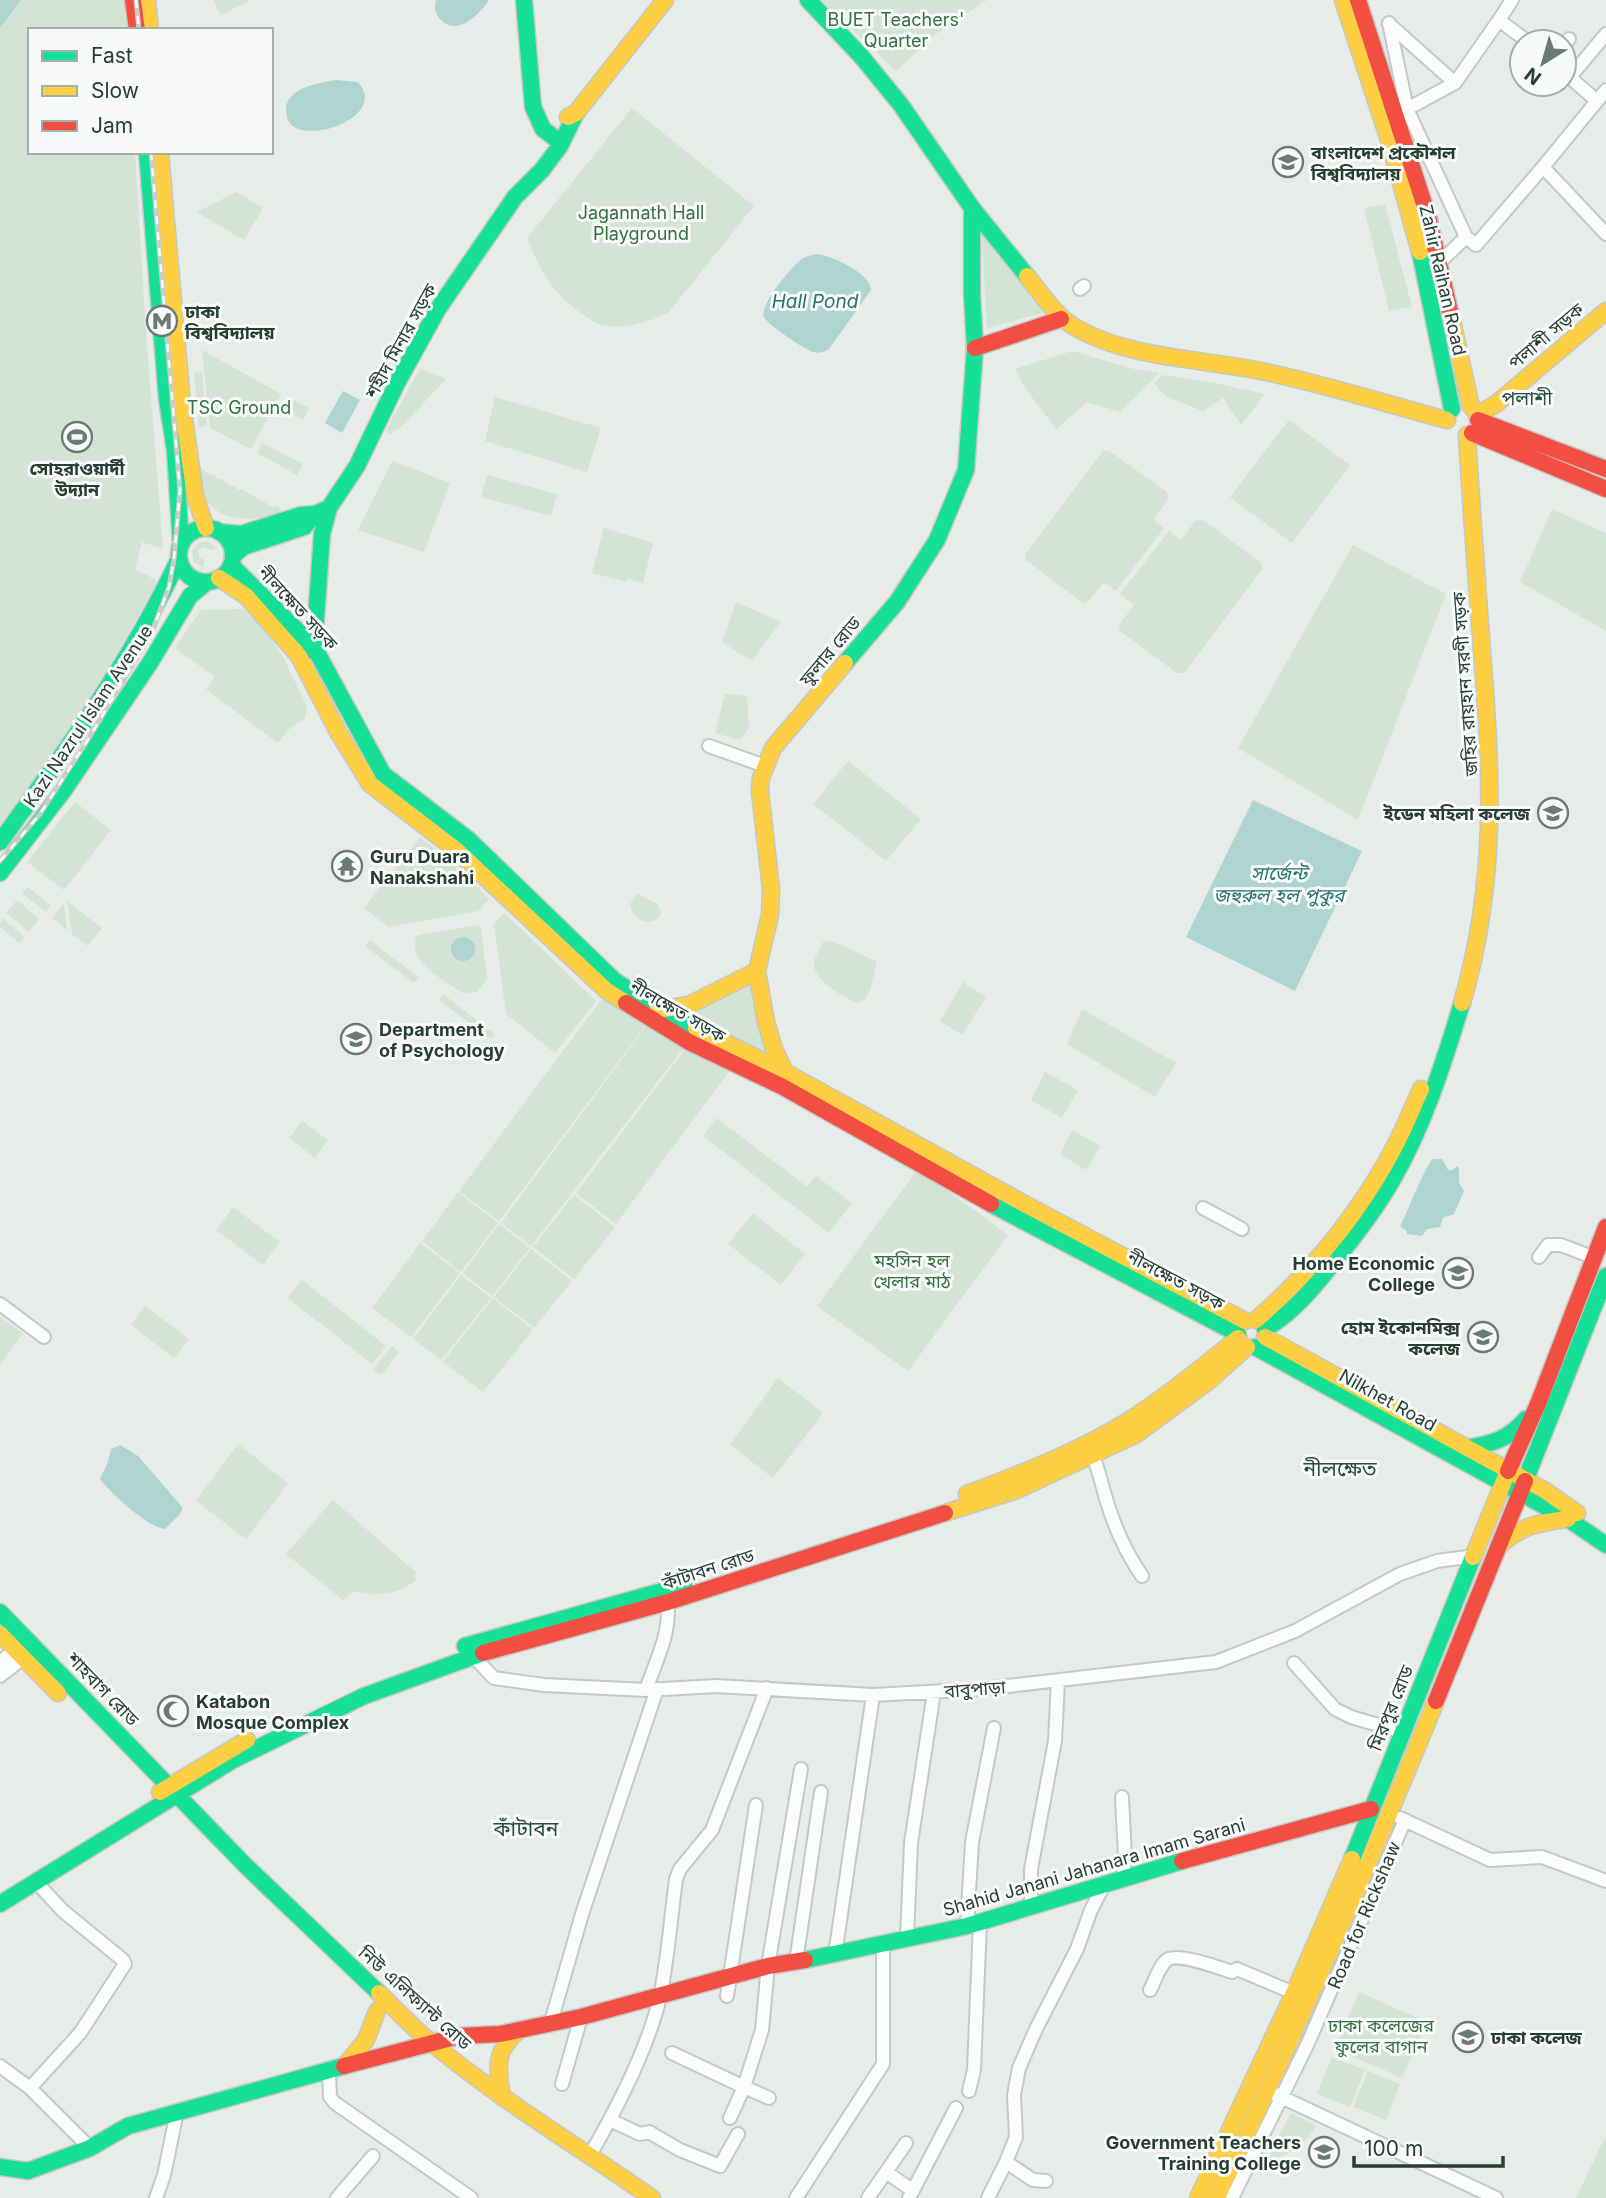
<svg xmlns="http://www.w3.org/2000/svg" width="1606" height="2198" font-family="Inter,'Noto Sans Bengali',sans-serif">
	<rect width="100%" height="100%" fill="#e7ece9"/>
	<path fill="#d3e3d4" d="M0,0h126l2,30h-98v122h105l11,181 17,216 -21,-7 -7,27 21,11 -1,6c-48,85 -95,167 -155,244z
		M213,0h38l-30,15z
		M821,0h166l-51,34 -40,37z
		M632,108l122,98 -86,107c-21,10 -46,18 -69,11 -5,-1 -10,-6 -14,-8 -30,-19 -46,-46 -58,-78z
		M236,192l27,16 -19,32 -47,-28z
		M1385,204l27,103 -23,4 -25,-103z
		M981,227l66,85 -60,16z
		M202,350l79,44 -30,55 -41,-21z
		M1072,351l62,18 26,4 -40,39 -33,-10 -31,27 -31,-41 -10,-19z
		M420,368l26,11 -44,47 -13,9 -3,-5z
		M202,372l5,54 -8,1 -5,-54z
		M1163,375l47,7 55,12 -24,31 -18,-27 -20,13 -38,-15 -11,-13z
		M288,397l21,11 -6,12 -21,-11z
		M495,397l106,31 -14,44 -102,-31z
		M1289,420l61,45 -58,78 -62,-46z
		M262,443l41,21 -6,11 -40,-22z
		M1103,451h6l58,41 1,8 -15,19 11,9 -48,63 -12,-9 -16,20 -5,1 -57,-43 -1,-5z
		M392,461l58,22 -26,69 -66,-22z
		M200,467l9,8h5l3,4h4l10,7h4l3,4 4,-1c9,7 20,11 30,18l5,-1 8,7c-28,7 -65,13 -82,-18 -4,-8 -5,-19 -8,-27z
		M487,475l70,19 -6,22 -70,-19z
		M1552,509l54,24v98l-86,-49z
		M1203,520l57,42 3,6 -79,105h-7l-57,-42 -1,-6 15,-20 -14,-11 49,-63 12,9 14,-19z
		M604,528l49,15 -10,40 -15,-4 -2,3 -34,-9z
		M207,541l10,7 -7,2 -6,-3 -6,3 1,7 5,3v8l-10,-6 -2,-12 6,-7z
		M1353,545l93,49 -88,226 -120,-72z
		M736,602l45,20 -29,39 -30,-19z
		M244,609l20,20 18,26 25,51 -2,12 -17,12 -10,13 -72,-54 9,-12 -40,-29 26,-38z
		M725,694l22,2 2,32 -10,12 -24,-7z
		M848,761l73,58 -35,42 -73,-57z
		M75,802l36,28 -47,60 -37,-28z
		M420,837l34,27 35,35 -10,12 -91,16 -24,-19z
		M28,887l23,18 -5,7 -24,-19z
		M637,894l21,10 3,10c-10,16 -29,6 -31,-10z
		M17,900l22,19 -10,13 -23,-19z
		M67,901l35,27 -14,18 -16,-12z
		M64,903l3,27 -15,-12z
		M504,913l92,88 -41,52 -49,-39 -12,-90z
		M2,918l23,19 -6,6 -19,-16z
		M478,925l3,3 6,51 -10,13 -15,1c-17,-13 -59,-32 -44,-58z
		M370,940l48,37 -4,6 -49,-37z
		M829,941l15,5 33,16 -7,29 -6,9 -8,3c-12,-6 -43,-23 -42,-39 0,-7 6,-15 9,-22z
		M963,982l23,15 -24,38 -22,-14z
		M751,984l1,18 19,54 -88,-41z
		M607,992l42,29 -150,200 -40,-30z
		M443,994l52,40 -4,5 -52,-39z
		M1082,1009l94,54 -21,34 -88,-53z
		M650,1021l38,21 -157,204 -30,-23z
		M690,1043l44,22 -118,159 -40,-31z
		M1045,1072l33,18 -16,28 -31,-18z
		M717,1118l90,69 9,-11 36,27 -23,30 -126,-97z
		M302,1121l26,19 -13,18 -26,-20z
		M1072,1130l29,16 -15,24 -26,-16z
		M918,1169l90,66 -100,136 -91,-65z
		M458,1192l40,31 -37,49 -39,-31z
		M574,1195l41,32 -41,52 -41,-32z
		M233,1207l47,35 -17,23 -47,-35z
		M753,1213l52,41 -24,31 -53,-41z
		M499,1224l31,24 -38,48 -29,-23z
		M420,1243l40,30 -49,64 -39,-29z
		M531,1249l41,32 -38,47 -40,-31z
		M461,1275l30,23 -50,62 -28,-21z
		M302,1280l84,66 -14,18 -84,-66z
		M493,1298l40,32 -50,62 -40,-30z
		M145,1306l44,33 -15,19 -43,-33z
		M0,1317l23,17 -23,31z
		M392,1346l7,6 -18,23 -8,-6z
		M778,1378l45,35 -50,65 -43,-33z
		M238,1444l50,39 -42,56 -50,-38z
		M333,1500l84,73 -4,3 4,3c-17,15 -41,19 -62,12l-12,9 -57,-46z
		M1359,1992l68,30 -25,56 -67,-29z
		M1332,2057l33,13 -15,37 -33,-13z
		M1368,2071l32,13 -14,36 -33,-13z
		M1291,2113l25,13c-12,21 -27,29 -50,35z
		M1606,2135v63h-30z"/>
	<path fill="#aed5d2" d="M0,0h21l-21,28z
		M436,0h53c-9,14 -31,36 -47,21 -7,-6 -8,-13 -6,-21z
		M336,80l22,2c33,37 -64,68 -71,35 -1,-6 -2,-10 1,-16 9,-15 31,-18 48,-21z
		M817,254c15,2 54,19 54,36l-42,59c-5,3 -10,5 -16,3 -9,-3 -45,-27 -49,-35 -5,-12 27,-50 38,-58 5,-3 10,-4 15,-5z
		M343,391l17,9 -18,33 -17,-10z
		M1253,800l109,51 -67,140 -109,-54z
		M451 949a12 12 0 1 1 24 0a12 12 0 1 1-24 0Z
		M1433,1159h9l6,11h5l4,-4 2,2v14l5,9 -10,23 -11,4 -3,9 -13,2 -5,7 -15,-2v-3l-7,-5c8,-14 25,-61 33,-67z
		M120,1445l18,11 45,52 -3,6 -15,15c-16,-1 -55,-36 -65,-50l8,-17 3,-13z"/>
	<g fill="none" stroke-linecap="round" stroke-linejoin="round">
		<g stroke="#c4c9c6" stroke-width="16">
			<path id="street" d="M1512,0l-13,20 29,22
				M1389,23l18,86 48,-26 44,-63
				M1389,24l66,59
				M1564,44l5,-5
				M1566,74l31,27
				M1570,77l36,-43
				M1606,90l-63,77 63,67
				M1402,111l5,-2 59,128
				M1437,265l29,-28 10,8 67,-78
				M1080,289l4,-3
				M709,746l56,20
				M1203,1208l39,21
				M1539,1257l9,-12h13l34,13
				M0,1304l44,33
				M1091,1451c8,18 11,36 17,54 8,26 19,49 34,71
				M472,1651l1,5 21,22 50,7 102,5 70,-4 157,9 109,-6 234,-27 79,-31 105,-57 37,-13 38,-5
				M0,1662l15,-12
				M1294,1663l41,46 16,8 51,15
				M0,1676l23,-18
				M646,1690c10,-30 28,-62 20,-94
				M1122,1797l3,60 -2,21
				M1400,1818l90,42 52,-3 64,24
				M1031,1906v-37l24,-128 3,-60
				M967,1926l5,-84 22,-114
				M907,1937l4,-94 23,-151
				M835,1955l38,-260
				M796,1962l25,-170
				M1150,1990c5,-9 9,-24 17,-30 9,-8 53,8 65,12l5,-3 57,24
				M727,1996l29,-191
				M551,2022l31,-108 75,-225
				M672,2053l72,34 18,-57 6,-64 33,-197
				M0,2066l30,22 60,60
				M329,2070l1,27 5,6 136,95
				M562,2084l19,-67
				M30,2088l50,-55 45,-69 -2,-4 -60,-49 -27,-29
				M969,2091l5,-21 6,-148
				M1275,2094l221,104
				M730,2118l14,-31 25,11
				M610,2120l30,14 9,-2 31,18 40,16 18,-32
				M590,2155c26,-45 58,-107 70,-158 8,-39 11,-80 16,-118l4,-10 32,-39 55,-142
				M1006,2162l10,-25 -2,-42 5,-27 17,-39 41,-80 14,-39 14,-27
				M886,2172l20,-29
				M156,2198l8,-23 13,-63
				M337,2198l36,-42
				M796,2198l87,-134v-120
				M868,2198l18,-26 26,18
				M909,2198l47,-90
				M988,2198l18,-36 27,18 13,1
				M1232,2198l76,-155 97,-223"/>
		</g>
		<g stroke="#c4c9c6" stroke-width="19">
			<path id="fast" d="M524,0l9,107 10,22 18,14
				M808,0l53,56 40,49 71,103 55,68
				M147,152l20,247 8,52 6,93
				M1420,252l32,157
				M179 555a27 27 0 1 1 54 0a27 27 0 1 1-54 0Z
				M219,532l22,2 60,-19 14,-1 14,-6
				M233,556l10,-9 61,-20 11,-13
				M231,565l83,82 69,127 85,65 147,142 43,28 38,19
				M308,651l6,-4 8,-113 7,-26 28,-42 40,-83 41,-74 77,-112 27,-27 18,-24 16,-33
				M845,663l52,-61 40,-62 29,-70 9,-122 -3,-54v-86
				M0,842c66,-91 131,-181 179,-283
				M0,873l64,-83 86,-127 40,-67 17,-14
				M991,1204l247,130
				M1265,1329c28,-16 49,-42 69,-67 21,-26 43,-54 59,-83 31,-54 51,-117 69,-176
				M1255,1347l313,172 38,26
				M1466,1448c26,-4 43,-9 60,-29
				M1525,1481l81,-205
				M0,1612l246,254 133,127
				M465,1646l219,-61
				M1352,1859l121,-302
				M0,1904l233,-144 131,-64 119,-43
				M805,1960l162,-34 215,-65
				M0,2167l28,4 62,-23 38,-22 216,-60"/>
		</g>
		<g stroke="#c4c9c6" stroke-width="19">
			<path id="slow" d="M147,0l3,30
				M1343,0l45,137 32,115
				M568,117l8,-4 89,-113
				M160,152l22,252 13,92 11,32
				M1027,276c16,20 29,41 51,53 54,30 128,30 188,43 61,13 121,32 181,48
				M1451,316l20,91
				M1477,415l19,-11 110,-93
				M219,578l27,18 53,60 39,76 32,52 86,66 151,141 19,12
				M1462,1003c37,-127 29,-236 19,-365 -5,-68 -10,-135 -14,-203
				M657,1010l32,-5 68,-34
				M696,1028l89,44 234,129 226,120
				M783,1076l2,-4 -11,-23 -8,-27 -9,-51 13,-56 1,-26 -11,-98 1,-13 12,-30 72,-85
				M1256,1320c56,-49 103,-106 138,-172 10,-19 18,-39 27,-59
				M1265,1337l279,153 33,23
				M967,1494c54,-20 108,-41 158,-71 40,-25 77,-55 113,-85
				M945,1513l72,-23 118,-55 75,-55 37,-33
				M1499,1546c21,-20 41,-24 69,-27
				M1473,1557l35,-86
				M0,1634l58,59
				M160,1792l87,-52
				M379,1993c17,17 35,36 54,51 69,57 146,103 219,154
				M346,2064l20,-24 11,-29
				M502,2097c-5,-30 -8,-46 17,-67
				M1198,2198l96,-205 58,-134
				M1216,2198c79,-163 151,-329 220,-497"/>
		</g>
		<g stroke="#c4c9c6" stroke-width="19">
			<path id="jam" d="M133,0l4,30
				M1358,0l70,216 23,100
				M975,348l86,-29
				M1478,420l128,49
				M1472,433l134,56
				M626,1003l63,39 94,45 208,117
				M1508,1471l30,-67 68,-177
				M483,1653l185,-51 277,-89
				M1436,1701l89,-220
				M1182,1861l189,-52
				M344,2066l115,-30 41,-2 81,-17 187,-51 37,-6"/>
		</g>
		<use href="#street" stroke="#fbfcfc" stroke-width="12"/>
		<use href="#fast" stroke="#16e098" stroke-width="16"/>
		<use href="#slow" stroke="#ffcf43" stroke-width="16"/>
		<use href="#jam" stroke="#f24e42" stroke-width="16"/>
		<g stroke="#c8ccca" stroke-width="5">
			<path id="rail" d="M136,0l3,30
				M0,861l40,-47 49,-76 63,-106 17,-45 5,-28 6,-69 -29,-338"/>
		</g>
		<use href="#rail" stroke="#f7faf8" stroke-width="2.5" stroke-dasharray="8" stroke-linecap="butt"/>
	</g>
	<defs>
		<g id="university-ring" transform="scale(1.575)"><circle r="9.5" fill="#f7faf8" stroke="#6a7b73" stroke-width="1.5"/><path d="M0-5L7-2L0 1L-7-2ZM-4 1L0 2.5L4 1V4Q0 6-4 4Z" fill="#6a7b73"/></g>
		<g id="metro-ring" transform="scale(1.575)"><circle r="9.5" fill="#f7faf8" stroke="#6a7b73" stroke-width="1.5"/><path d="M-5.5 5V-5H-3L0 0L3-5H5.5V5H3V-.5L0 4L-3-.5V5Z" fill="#6a7b73"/></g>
		<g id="stadium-ring" transform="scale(1.575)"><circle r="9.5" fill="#f7faf8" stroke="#6a7b73" stroke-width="1.5"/><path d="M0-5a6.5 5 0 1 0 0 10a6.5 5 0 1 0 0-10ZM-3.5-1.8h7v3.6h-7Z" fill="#6a7b73"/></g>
		<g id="temple-ring" transform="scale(1.575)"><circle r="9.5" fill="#f7faf8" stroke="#6a7b73" stroke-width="1.5"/><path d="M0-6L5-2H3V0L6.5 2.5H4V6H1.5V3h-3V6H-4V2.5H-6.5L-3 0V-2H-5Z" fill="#6a7b73"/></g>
		<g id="mosque-ring" transform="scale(1.575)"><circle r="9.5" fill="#f7faf8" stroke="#6a7b73" stroke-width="1.5"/><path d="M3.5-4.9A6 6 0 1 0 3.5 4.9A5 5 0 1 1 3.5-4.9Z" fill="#6a7b73"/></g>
	</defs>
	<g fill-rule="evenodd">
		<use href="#university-ring" x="1288" y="162"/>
		<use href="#metro-ring" x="162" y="321"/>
		<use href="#stadium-ring" x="77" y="437"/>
		<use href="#university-ring" x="1553" y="813"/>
		<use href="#temple-ring" x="347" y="866"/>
		<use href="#university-ring" x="356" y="1039"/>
		<use href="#university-ring" x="1458" y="1273"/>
		<use href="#university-ring" x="1483" y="1337"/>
		<use href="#mosque-ring" x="173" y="1711"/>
		<use href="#university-ring" x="1468" y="2037"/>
		<use href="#university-ring" x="1324" y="2152"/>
	</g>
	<g text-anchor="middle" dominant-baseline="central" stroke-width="6" stroke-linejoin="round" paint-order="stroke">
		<g font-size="18" fill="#357040" stroke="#f7faf8">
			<text x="896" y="19">BUET Teachers'<tspan x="896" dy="21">Quarter</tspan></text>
			<text x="641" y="212">Jagannath Hall<tspan x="641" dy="21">Playground</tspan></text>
			<text x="239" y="407">TSC Ground</text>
			<text x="912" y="1260">মহসিন হল<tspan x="912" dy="21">খেলার মাঠ</tspan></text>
			<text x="1381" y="2025">ঢাকা কলেজের<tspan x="1381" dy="21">ফুলের বাগান</tspan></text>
		</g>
		<g font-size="18" font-weight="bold" fill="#273e33" stroke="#f7faf8" text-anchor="start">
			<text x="1311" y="152">বাংলাদেশ প্রকৌশল<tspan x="1311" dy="21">বিশ্ববিদ্যালয়</tspan></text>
			<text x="185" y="311">ঢাকা<tspan x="185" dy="21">বিশ্ববিদ্যালয়</tspan></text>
			<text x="77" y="468" text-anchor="middle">সোহরাওয়ার্দী<tspan x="77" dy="21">উদ্যান</tspan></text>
			<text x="1530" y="813" text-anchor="end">ইডেন মহিলা কলেজ</text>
			<text x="370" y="856">Guru Duara<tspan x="370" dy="21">Nanakshahi</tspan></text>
			<text x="379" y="1029">Department<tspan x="379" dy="21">of Psychology</tspan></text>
			<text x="1435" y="1263" text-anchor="end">Home Economic<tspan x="1435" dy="21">College</tspan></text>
			<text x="1460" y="1327" text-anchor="end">হোম ইকোনমিক্স<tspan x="1460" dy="21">কলেজ</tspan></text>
			<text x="196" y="1701">Katabon<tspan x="196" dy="21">Mosque Complex</tspan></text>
			<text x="1491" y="2037">ঢাকা কলেজ</text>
			<text x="1301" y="2142" text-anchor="end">Government Teachers<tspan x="1301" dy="21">Training College</tspan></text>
		</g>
		<g font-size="18" fill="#273e33" stroke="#f7faf8">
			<text transform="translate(1443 280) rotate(77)">Zahir Raihan Road</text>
			<text transform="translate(1546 336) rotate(-40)">পলাশী সড়ক</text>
			<text transform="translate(401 341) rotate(-61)">শহীদ মিনার সড়ক</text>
			<text transform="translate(298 608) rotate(47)">নীলক্ষেত সড়ক</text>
			<text transform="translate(830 651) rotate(-50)">ফুলার রোড</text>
			<text transform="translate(1465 684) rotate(-94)">জহির রায়হান সরণী সড়ক</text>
			<text transform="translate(88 716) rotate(-56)">Kazi Nazrul Islam Avenue</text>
			<text transform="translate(678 1011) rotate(30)">নীলক্ষেত সড়ক</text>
			<text transform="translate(1176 1280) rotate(28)">নীলক্ষেত সড়ক</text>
			<text transform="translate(1388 1400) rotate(29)">Nilkhet Road</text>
			<text transform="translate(708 1569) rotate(-18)">কাঁটাবন রোড</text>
			<text transform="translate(103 1689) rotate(46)">শাহবাগ রোড</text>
			<text transform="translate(975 1689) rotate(-4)">বাবুপাড়া</text>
			<text transform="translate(1391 1708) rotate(-68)">মিরপুর রোড</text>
			<text transform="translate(1094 1867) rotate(-16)">Shahid Janani Jahanara Imam Sarani</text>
			<text transform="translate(1364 1915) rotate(-67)">Road for Rickshaw</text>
			<text transform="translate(415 1998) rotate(42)">নিউ এলিফ্যান্ট রোড</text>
		</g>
		<g font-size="19" font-style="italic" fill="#277370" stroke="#f7faf8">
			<text x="815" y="301">Hall Pond</text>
			<text x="1279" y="873">সার্জেন্ট<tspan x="1279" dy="22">জহুরুল হল পুকুর</tspan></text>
		</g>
		<g font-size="19" fill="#254e3b" stroke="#f7faf8">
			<text x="1527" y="398">পলাশী</text>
		</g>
		<g font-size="21" fill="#254e3b" stroke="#f7faf8">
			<text x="1340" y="1468">নীলক্ষেত</text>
			<text x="526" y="1828">কাঁটাবন</text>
		</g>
	</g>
	<rect x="28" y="28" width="245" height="126" fill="#f7faf8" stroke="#a4afa9" stroke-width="2"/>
	<rect x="42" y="51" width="35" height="10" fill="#16e098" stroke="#a4afa9" stroke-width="2"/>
	<text x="91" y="63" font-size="21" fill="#273e33">Fast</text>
	<rect x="42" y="86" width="35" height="10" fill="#ffcf43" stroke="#a4afa9" stroke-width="2"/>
	<text x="91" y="98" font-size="21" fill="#273e33">Slow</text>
	<rect x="42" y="121" width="35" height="10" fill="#f24e42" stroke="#a4afa9" stroke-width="2"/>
	<text x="91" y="133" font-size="21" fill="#273e33">Jam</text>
	<g transform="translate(1543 63) rotate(217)"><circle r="33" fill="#f7faf8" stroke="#a4afa9" stroke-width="2"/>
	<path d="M0-5L12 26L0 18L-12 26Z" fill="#6a7b73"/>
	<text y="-10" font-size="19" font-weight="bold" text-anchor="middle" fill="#273e33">N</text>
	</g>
	<path d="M1354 2156v10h149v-10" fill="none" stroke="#273e33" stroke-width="3.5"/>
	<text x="1364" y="2156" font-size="21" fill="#273e33" stroke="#f7faf8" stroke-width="5" paint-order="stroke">100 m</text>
</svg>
